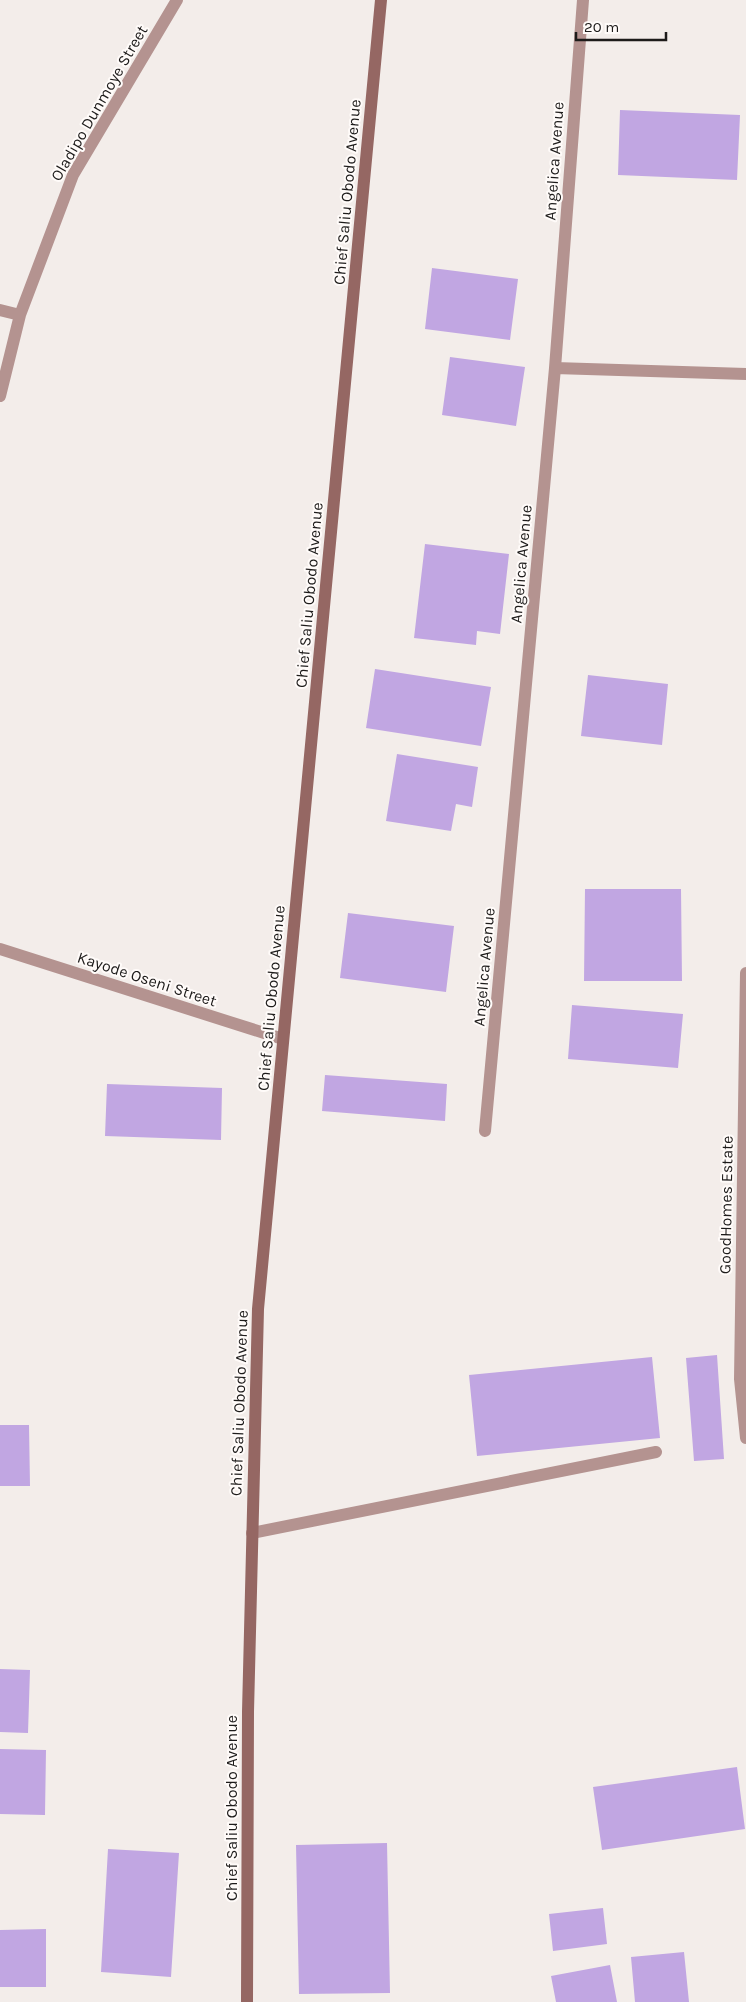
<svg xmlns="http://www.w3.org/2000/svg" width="746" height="2002" font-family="Karla,sans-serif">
	<rect width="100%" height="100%" fill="#f3edea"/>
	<path fill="#c1a6e2" d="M620,110l120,5 -3,65 -119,-5z
		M432,268l86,11 -8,61 -85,-11z
		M450,357l75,10 -9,59 -74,-11z
		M425,544l84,10 -9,80 -23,-3 -1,14 -62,-7z
		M375,669l116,18 -10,59 -115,-18z
		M588,675l80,9 -6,61 -81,-9z
		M397,754l81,13 -6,40 -16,-3 -5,27 -65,-10z
		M585,889h96l1,92h-98z
		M348,913l106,13 -8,66 -106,-14z
		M572,1005l111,9 -5,54 -110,-9z
		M325,1075l122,9 -2,37 -123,-10z
		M107,1084l115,4 -1,52 -116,-4z
		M717,1355l7,104 -30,2 -8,-103z
		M652,1357l8,81 -183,18 -8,-81z
		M0,1425h29l1,61h-30z
		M0,1669l30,1 -2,63 -28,-1z
		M0,1749l46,1 -1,65 -45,-1z
		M737,1767l8,62 -143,21 -9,-63z
		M387,1843l3,150 -91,1 -3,-149z
		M108,1849l71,4 -8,124 -70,-5z
		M603,1908l4,36 -54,7 -4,-37z
		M46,1929v58h-46v-57z
		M684,1952l5,50h-54l-4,-45z
		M610,1965l7,37h-61l-5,-26z"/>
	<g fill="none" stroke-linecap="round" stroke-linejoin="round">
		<path stroke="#b49390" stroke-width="12" d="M252,1533l404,-81"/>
		<path stroke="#b49390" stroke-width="12" d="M0,310l20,5
			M555,368l191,6
			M0,396l20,-81 53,-140 104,-175
			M0,949l283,90
			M746,973l-6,406 6,59
			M485,1131l70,-763 28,-368"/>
		<path stroke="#956763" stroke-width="12" d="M247,2002l1,-290 10,-403 123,-1309"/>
	</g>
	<g text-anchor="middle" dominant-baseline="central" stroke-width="4" stroke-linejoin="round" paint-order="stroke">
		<g font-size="16" fill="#1d1b1a" stroke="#fffbf9">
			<text transform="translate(99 103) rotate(-60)">Oladipo Dunmoye Street</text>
			<text transform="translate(554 161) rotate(-86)">Angelica Avenue</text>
			<text transform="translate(347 192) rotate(-85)">Chief Saliu Obodo Avenue</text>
			<text transform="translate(521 564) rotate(-85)">Angelica Avenue</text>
			<text transform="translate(309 595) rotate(-85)">Chief Saliu Obodo Avenue</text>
			<text transform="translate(484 967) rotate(-85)">Angelica Avenue</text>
			<text transform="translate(147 979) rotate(18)">Kayode Oseni Street</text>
			<text transform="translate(271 998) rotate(-85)">Chief Saliu Obodo Avenue</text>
			<text transform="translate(726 1205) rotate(-89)">GoodHomes Estate</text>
			<text transform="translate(239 1403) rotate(-88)">Chief Saliu Obodo Avenue</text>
			<text transform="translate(231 1808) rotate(-90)">Chief Saliu Obodo Avenue</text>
		</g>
	</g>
	<path d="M576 32v8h90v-8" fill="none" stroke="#1d1b1a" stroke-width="2.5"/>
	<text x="584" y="32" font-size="15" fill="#1d1b1a" stroke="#fffbf9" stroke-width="4" paint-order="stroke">20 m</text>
</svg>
